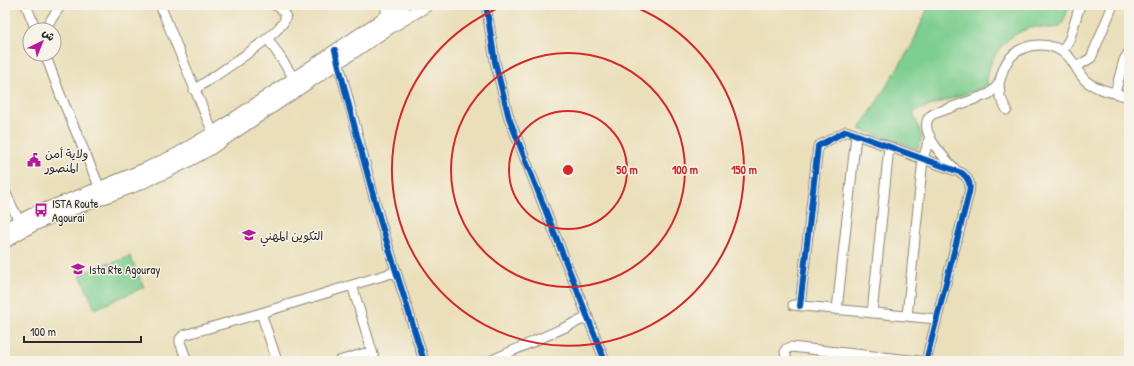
<svg xmlns="http://www.w3.org/2000/svg" width="1134" height="366" font-family="'Patrick Hand','Playpen Sans Arabic',sans-serif">
	<rect width="100%" height="100%" fill="#f7f3e8"/>
	<filter id="ink" filterUnits="userSpaceOnUse"><feTurbulence type="fractalNoise" baseFrequency=".025" numOctaves="2"/><feDisplacementMap in="SourceGraphic" scale="8" xChannelSelector="R" yChannelSelector="G"/><feConvolveMatrix kernelMatrix="1 2 1 2 8 2 1 2 1" color-interpolation-filters="sRGB"/></filter>
	<filter id="wash" filterUnits="userSpaceOnUse"><feTurbulence type="fractalNoise" baseFrequency=".012" numOctaves="4" result="noise"/><feDisplacementMap in="SourceGraphic" scale="16" xChannelSelector="R" yChannelSelector="G"/><feGaussianBlur stdDeviation="0.9" result="paint"/><feColorMatrix in="noise" values="0 0 0 0 0 0 0 0 0 0 0 0 0 0 0 0 0 1.4 0 .05"/><feComposite in="paint" operator="in"/></filter>
	<g filter="url(#wash)">
		<rect width="100%" height="100%" fill="#eadfba"/>
		<path fill="#7dce90" stroke="#547c5e" d="M929,5h140c-2,6 -4,16 -8,20 -6,5 -18,2 -25,2 -28,4 -50,30 -49,59l-74,26 9,25 -4,12 -58,-20 52,-84z
			M130,256l14,31 -49,22 -15,-34 29,-13 1,2z"/>
	</g>
	<g filter="url(#ink)">
		<g fill="none" stroke-linecap="round" stroke-linejoin="round">
			<g stroke="#8a8572" stroke-width="11">
				<path id="minor" d="M26,5l10,25
					M160,5l53,128
					M385,5l2,11 2,5
					M486,5l9,57 14,56 96,243
					M44,30l17,-25
					M268,39l26,39
					M1062,52l8,-14 10,-33
					M45,54l15,40 42,99
					M337,57l43,163 44,141
					M1076,67l15,-9 22,-53
					M999,83l1,14 7,13
					M194,90c16,-11 87,-56 91,-71 2,-7 -4,-11 -10,-14
					M1115,93l9,-33 5,-8
					M955,169c-10,-10 -42,-43 -22,-55l56,-20c3,-3 8,-7 10,-11 4,-10 3,-16 11,-25 15,-17 42,-17 58,-2 7,7 10,18 18,25 11,9 29,12 43,16
					M5,192l17,35
					M352,285l43,-13
					M793,305l143,14
					M800,306l18,-160 28,-15 116,42c7,6 9,11 7,20l-43,168
					M837,310l19,-175
					M261,313l16,48
					M872,313l17,-166
					M907,316l16,-157 7,-23
					M187,361l-7,-19v-3l4,-4 77,-22 91,-28 23,76
					M339,361l33,-10
					M490,361l98,-44
					M787,361l-2,-9 1,-3 5,-2 128,14"/>
			</g>
			<g stroke="#8a8572" stroke-width="14">
				<path id="major" d="M5,229l28,-15 67,-26 48,-20 28,-13 37,-22 174,-117 17,-11
					M5,242c30,-22 66,-32 100,-45 36,-13 70,-28 103,-47l184,-124 35,-21"/>
			</g>
			<use href="#minor" stroke="#fff" stroke-width="9"/>
			<use href="#major" stroke="#fff" stroke-width="12"/>
			<g stroke="#f7f3e8" stroke-width="8">
				<path id="cycleway" d="M486,5l9,57 14,56 96,243
					M335,50l14,56 31,114 44,141
					M800,306l18,-160 28,-15 116,42c7,6 9,11 7,20l-43,168"/>
			</g>
			<use href="#cycleway" stroke="#0057b8" stroke-width="6"/>
		</g>
	</g>
	<g fill="none" stroke="#d62828" stroke-width="2">
		<circle cx="568" cy="170" r="59"/>
		<circle cx="568" cy="170" r="117"/>
		<path d="M630 5A176 176 0 1 1 506 5"/>
	</g>
	<defs>
		<g id="civic-bare" transform="scale(1.08)"><path d="M-.6-6.5H3V-4.5H.6V-3L4-1V1h2V6H-6V1h2V-1L-.6-3ZM-1.2 2.5V6h2.4V2.5Z" fill="#b5179e" stroke="#f7f3e8" stroke-width="2.5" paint-order="stroke"/></g>
		<g id="bus-bare" transform="scale(1.08)"><path d="M-5-6H5V4H4V6H2V4H-2V6H-4V4H-5ZM-3.5-4V0h7V-4ZM-3.5 1.2v1.5H-2V1.2ZM2 1.2v1.5H3.5V1.2Z" fill="#b5179e" stroke="#f7f3e8" stroke-width="2.5" paint-order="stroke"/></g>
		<g id="school-bare" transform="scale(1.08)"><path d="M0-5L7-2L0 1L-7-2ZM-4 1L0 2.5L4 1V4Q0 6-4 4Z" fill="#b5179e" stroke="#f7f3e8" stroke-width="2.5" paint-order="stroke"/></g>
		<g id="university-bare" transform="scale(1.08)"><path d="M0-5L7-2L0 1L-7-2ZM-4 1L0 2.5L4 1V4Q0 6-4 4Z" fill="#b5179e" stroke="#f7f3e8" stroke-width="2.5" paint-order="stroke"/></g>
	</defs>
	<g fill-rule="evenodd">
		<use href="#civic-bare" x="34" y="160"/>
		<use href="#bus-bare" x="41" y="210"/>
		<use href="#school-bare" x="249" y="235"/>
		<use href="#university-bare" x="78" y="269"/>
	</g>
	<g text-anchor="middle" dominant-baseline="central" stroke-width="3" stroke-linejoin="round" paint-order="stroke">
		<g font-size="12" fill="#2b2b2b" stroke="#f7f3e8" text-anchor="start">
			<text x="45" y="153">ولاية أمن<tspan x="45" dy="14">المنصور</tspan></text>
			<text x="52" y="203">ISTA Route<tspan x="52" dy="14">Agourai</tspan></text>
			<text x="260" y="235">التكوين المهني</text>
			<text x="89" y="269">Ista Rte Agouray</text>
		</g>
	</g>
	<circle cx="568" cy="170" r="6" fill="#d62828" stroke="#f7f3e8" stroke-width="2"/>
	<g font-size="12" text-anchor="middle" font-weight="bold" fill="#d62828" stroke="#f7f3e8" stroke-width="3" stroke-linejoin="round" paint-order="stroke">
		<text x="627" y="174">50 m</text>
		<text x="685" y="174">100 m</text>
		<text x="744" y="174">150 m</text>
	</g>
	<rect width="1134" height="366" fill="none" stroke="#f7f3e8" stroke-width="20"/>
	<g transform="translate(42 42) rotate(43)"><circle r="19" fill="#f7f3e8" stroke="#a5a39c"/>
	<path d="M0-3L7 15L0 10L-7 15Z" fill="#b5179e"/>
	<text y="-6" font-size="11" font-weight="bold" text-anchor="middle" fill="#2b2b2b">ش</text>
	</g>
	<path d="M24 336v6h117v-6" fill="none" stroke="#2b2b2b" stroke-width="2"/>
	<text x="30" y="336" font-size="12" fill="#2b2b2b" stroke="#f7f3e8" stroke-width="3" paint-order="stroke">100 m</text>
</svg>
